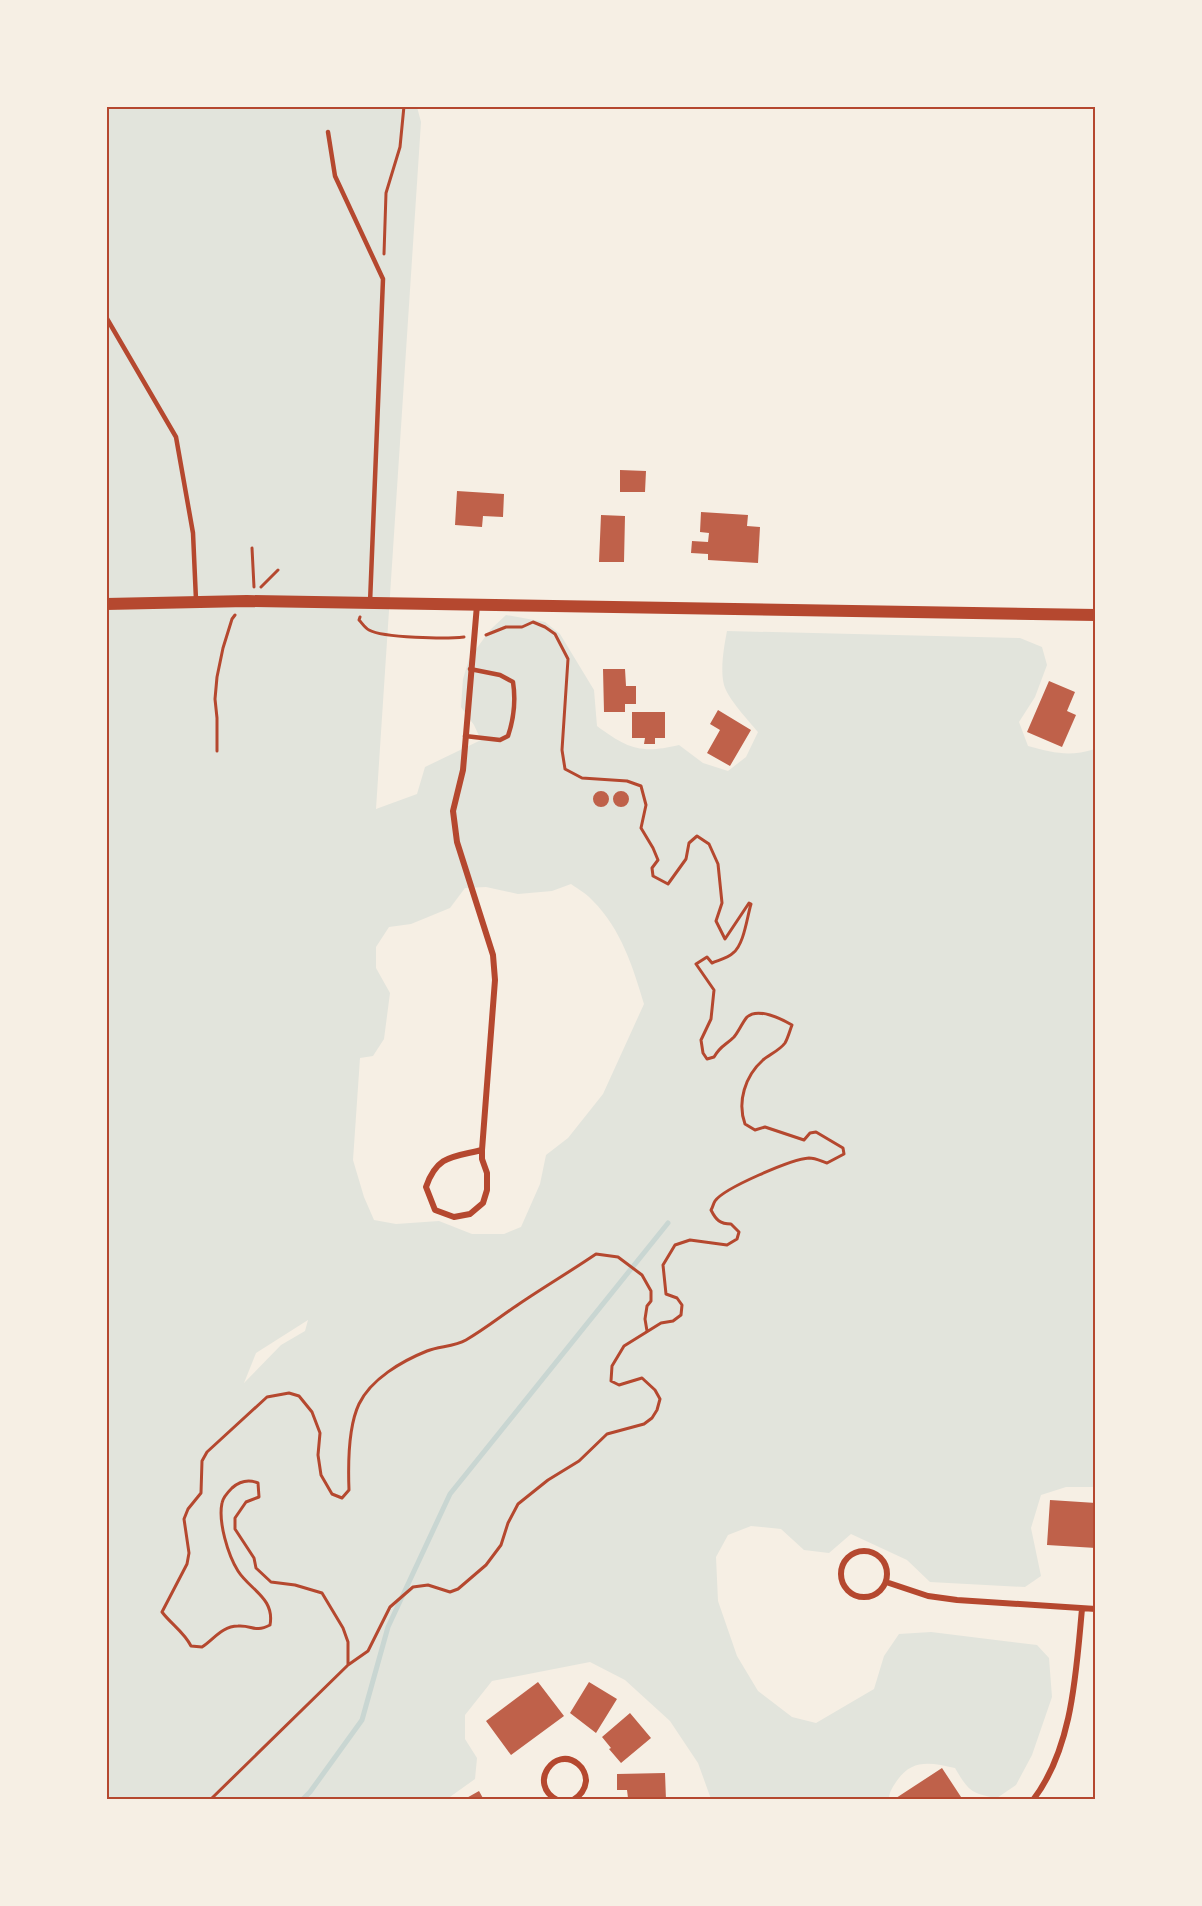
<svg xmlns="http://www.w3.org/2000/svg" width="1202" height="1906" font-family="'Source Sans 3',sans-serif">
	<rect width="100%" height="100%" fill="#f6efe4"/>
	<path fill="#e2e4dc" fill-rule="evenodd" d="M107,107h310l4,15 -45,687 41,-15 8,-27 56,-27 -7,-15 -13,-18 2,-28 6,-20 21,-29 16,-15 39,7 15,12 34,56 3,36c31,23 44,28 82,19l24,18 25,8 18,-14 12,-25c-10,-12 -30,-33 -34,-47 -4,-16 0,-38 3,-54l293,7 22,9 5,18 -12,32 -16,25 9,24c26,7 41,11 67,3v738h-29l-25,8 -10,33 10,48 -16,11 -95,-5 -23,-22 -56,-26 -22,19 -25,-3 -23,-21 -30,-3 -23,9 -12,22 2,44 19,55 21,35 34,26 24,6 58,-34 10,-33 15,-22 32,-2 106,13 12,13 3,39 -20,58 -16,30 -19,13c-26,-4 -29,-8 -42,-30 -24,-5 -43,-10 -59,14 -4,6 -7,11 -7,17h-178l-13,-36 -28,-42 -45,-41 -35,-18 -98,19 -27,34v24l12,19 -2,21 -28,20 -340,1zM571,884c7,5 16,10 22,17 28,28 40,66 51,103l-41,90 -35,44 -22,17 -6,29 -19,43 -17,7h-32l-33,-13 -43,3 -22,-4 -10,-23 -11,-37 7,-102 13,-2 11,-17 6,-46 -14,-25v-21l13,-20 22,-3 39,-16 15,-20 21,-1 32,7 34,-3zM308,1320l-3,11 -24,14 -37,38 12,-30z"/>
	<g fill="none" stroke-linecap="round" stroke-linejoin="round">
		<path stroke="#c9d6d2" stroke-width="5" d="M302,1800l8,-8 52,-72 26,-93 62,-133 218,-271"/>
	</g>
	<path fill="#bf614a" d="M620,470l26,1 -1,21h-25z
		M457,491l47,3 -1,23 -20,-1 -1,11 -27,-2z
		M701,512l47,3 -1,11 13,1 -2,36 -50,-3v-6l-17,-1 1,-12 16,1 1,-9 -9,-1z
		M601,515l24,1 -1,46h-25z
		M603,669h22l1,17h10v18h-11v8h-21z
		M1049,681l26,11 -8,19 9,4 -14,32 -35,-15z
		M718,710l33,20 -21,36 -23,-13 13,-23 -10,-6z
		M632,712h33v26h-10v6h-11l1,-6h-13z
		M613 799a8 8 0 1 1 16 0a8 8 0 1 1-16 0Z
		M593 799a8 8 0 1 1 16 0a8 8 0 1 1-16 0Z
		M1050,1500l46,3v45l-49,-3z
		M538,1682l26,34 -53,39 -25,-34z
		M589,1682l28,17 -21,34 -26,-20z
		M630,1713l21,25 -30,25 -12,-14 2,-1 -9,-11z
		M942,1768l21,32h-70z
		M665,1773l1,27h-34v-2h-4l-1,-8h-10v-16z
		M479,1791l5,9h-21z"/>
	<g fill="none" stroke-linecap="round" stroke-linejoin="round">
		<path stroke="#b5482f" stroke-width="3" d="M384,254l2,-61 14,-46 4,-41
			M252,548l2,39
			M261,587l17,-17
			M360,617l-1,3c3,3 6,8 10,10 14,8 78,9 95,7
			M217,751v-33l-2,-19 2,-22 6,-29 9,-29 3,-4
			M348,1665v-23l-5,-14 -21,-35 -27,-8 -24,-3 -15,-14 -2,-10 -19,-29v-11l11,-16 13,-5 -1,-14c-10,-4 -18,-2 -26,5 -4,4 -9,9 -10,15 -4,19 6,52 16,68 12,19 37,27 32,54 -16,8 -17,0 -32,1 -16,0 -25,14 -36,21l-11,-1c-7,-14 -20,-22 -29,-34l25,-48 2,-11 -5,-34 4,-10 13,-16 1,-32 5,-9 60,-55 22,-4 10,3 13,16 8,21 -2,22 3,20 11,19 10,4 7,-8c-1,-26 -1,-63 10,-86 12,-25 43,-43 68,-53 12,-5 27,-4 39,-11 19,-11 35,-24 53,-36 25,-17 52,-33 77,-50l22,3 24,18 9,16v10l-4,5 -2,13 2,12
			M210,1800l138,-135 20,-14 22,-44 23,-20 15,-2 22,7 8,-3 28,-24 15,-20 7,-22 10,-19 30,-24 31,-19 28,-27 37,-10 8,-6 5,-8 3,-11 -5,-9 -13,-12 -23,7 -8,-4 1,-15 12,-20 37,-23 12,-2 8,-6 1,-10 -5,-7 -11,-4 -3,-29 12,-20 15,-5 37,5 10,-6 2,-7 -8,-8c-11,0 -15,-4 -20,-14 2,-3 2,-6 4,-9 9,-13 77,-42 94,-43 6,0 12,3 18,5l17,-9 -1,-6 -27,-16 -6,1 -6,7 -39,-13 -10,3 -10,-6c-8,-22 0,-48 18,-64 6,-5 17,-10 22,-17 3,-5 5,-13 7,-18 -10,-6 -34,-18 -45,-8 -5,6 -8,14 -13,20 -9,9 -13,8 -20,20l-7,2 -4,-6 -2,-13 10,-21 3,-29 -18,-26 11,-7 5,6c7,-3 16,-5 21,-10 11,-8 14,-36 18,-49l-2,-1 -24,36 -9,-18 6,-18 -4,-39 -9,-20 -12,-8 -8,7 -3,16 -18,25 -15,-8 -1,-8 6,-8 -5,-12 -12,-20 5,-23 -5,-19 -14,-5 -45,-3 -17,-9 -3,-19 6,-91 -13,-25 -10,-7 -12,-5 -11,5h-16l-20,8"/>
		<path stroke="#b5482f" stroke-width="4.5" d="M328,132l7,44 48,103 -13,324
			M106,317l70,120 17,96 3,67
			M465,736l35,4 8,-4c6,-18 8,-35 5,-54l-13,-7 -30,-6"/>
		<path stroke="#b5482f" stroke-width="6" d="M477,605l-14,165 -10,41 4,31 36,113 2,25 -13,170v9l5,14v17l-4,13 -13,11 -16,3 -19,-7 -9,-23c11,-32 27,-30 56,-37
			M841 1574a23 23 0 1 1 46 0a23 23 0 1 1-46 0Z
			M886,1582l42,14 29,4 139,9
			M557,1800c-30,-16 -2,-55 21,-36 5,4 8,11 8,17 -1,9 -6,15 -13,19
			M1033,1800c40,-52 43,-129 49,-191"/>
		<path stroke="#b5482f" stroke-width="12" d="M106,604l141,-3 849,14"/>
	</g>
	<rect width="1202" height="1906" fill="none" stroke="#f6efe4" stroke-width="216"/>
	<rect x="108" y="108" width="986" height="1690" fill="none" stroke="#b5482f" stroke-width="2"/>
</svg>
